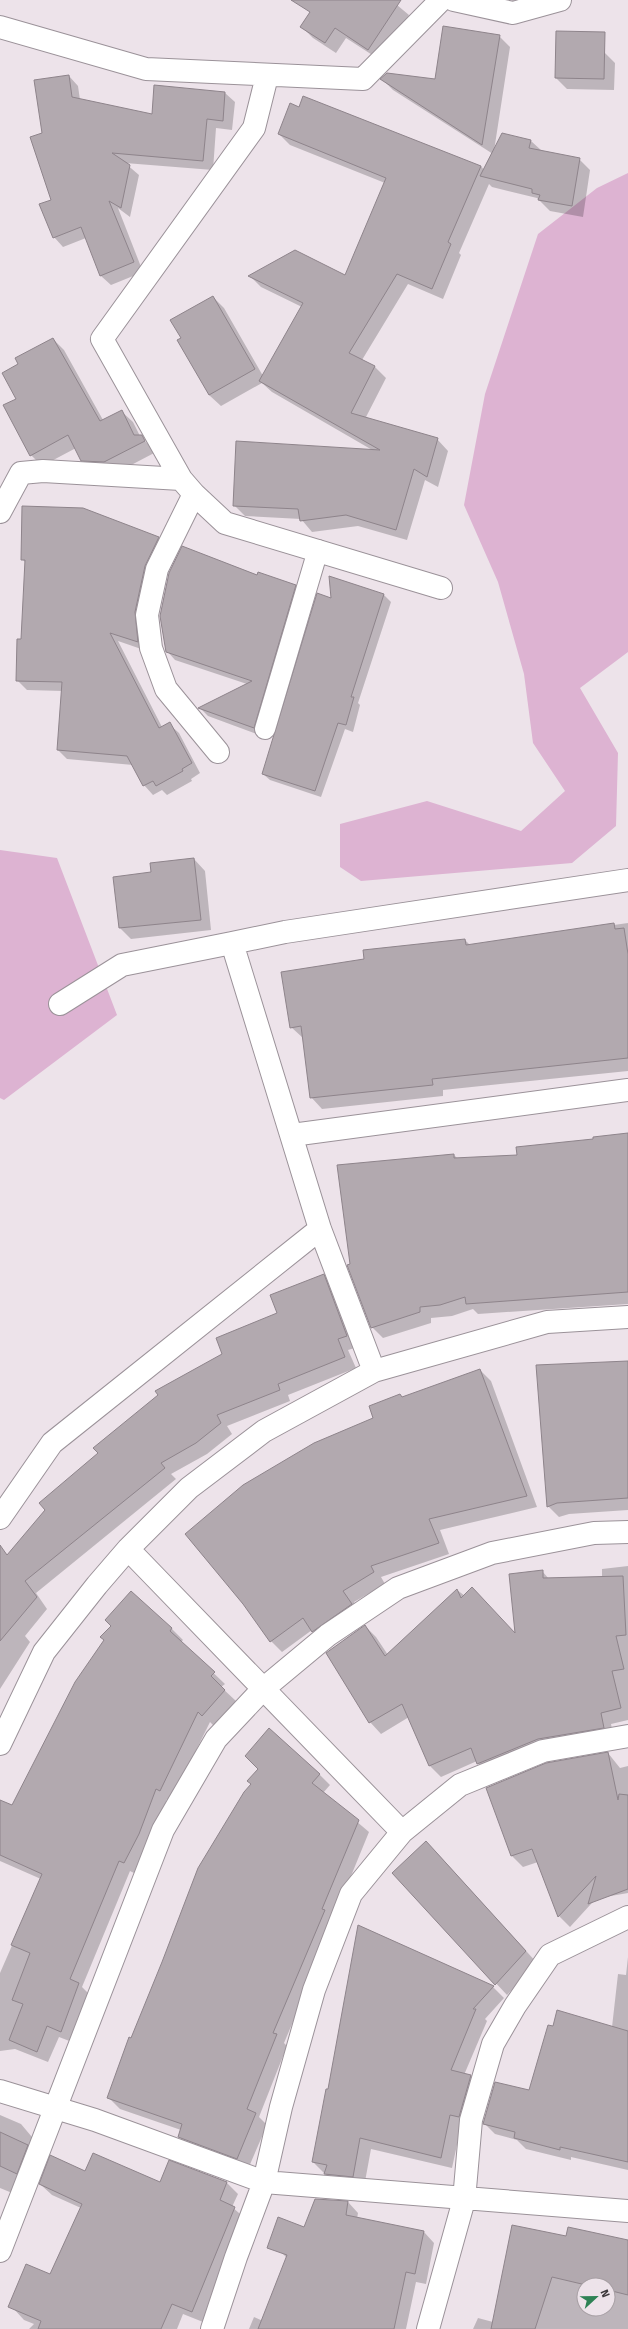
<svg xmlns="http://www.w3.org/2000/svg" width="628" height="2329" font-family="'Fira Sans',sans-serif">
	<rect width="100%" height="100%" fill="#ede3ea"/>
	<path fill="#ddb3d2" d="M628,173v479l-48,36 38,65 -2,73 -44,37 -211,18 -21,-14v-43l87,-23 94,30 44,-40 -32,-48 -9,-69 -26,-92 -34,-77 21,-111 53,-160 59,-46z
		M0,850l57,8 60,157 -113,85 -4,-2z"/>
	<path fill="#0003" fill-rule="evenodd" d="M320,0h71l18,15 -29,45 -34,-22 -10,15 -23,-15 -11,-11z
		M499,36l11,11 -16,104 37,-10 11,10 37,8 11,11 -7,47 -33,-6 -13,-13 -45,-11 -3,-3 -30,69 2,2 -18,44 -35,-15 -46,76 13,7 11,11 -21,41 72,20 11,12 -10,36 -13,-7 -18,60 -49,-14 -46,6 -11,-13 -56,-3 -11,-11 140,-54 -102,-59 -10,-9 -41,23 -12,-11 -30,-55 34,-43 11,11 39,68 39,-69 -41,-20 -11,-11h96l39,-93 -95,-38 -11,-11 202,32 3,4 9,-16 -100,-64 -11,-11 53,1z
		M604,52l11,11 -1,27 -47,-1 -11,-11z
		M69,76l9,10 2,14 73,15 72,-22 10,9 -3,28 -16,-2 -3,42 -88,-7 14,12 -9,42 -12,-9 25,64 -32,13 -10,-9 -15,-38 -23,9 -9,-10 -1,-37 -10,-66z
		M53,339l11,11 39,70 18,-9 12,11 7,14 16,16 -40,21 -23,-2 -11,-11 -6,-12 -34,18 -11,-11 -14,-56 2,-35z
		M158,538l10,9 -21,104 -29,-10 44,86 7,-3 10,9 21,40 -9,6 1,2 -25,14 -5,-5 -9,5 -9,-10 -11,-20 -66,-6 -9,-9 5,-59 -36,-1 -10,-10 5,-40 4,-77 -4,-4z
		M330,578l54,17 7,7 -33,101 2,2 -7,27 -8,-3 -24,68 -51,-17 -7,-6 70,-175z
		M295,586l9,9 -42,141 -54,-20 -8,-8 47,-24 -72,-24 -8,-9z
		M194,859l11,12 6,59 -80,9 -11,-11 -6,-50 38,-5z
		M628,923v148l-185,19v6l-121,13 -11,-12 -8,-59 -12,-11 74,-67 100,-20 5,5z
		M628,1134v170l-150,10 -5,-5 -21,7 -21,2v5l-48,15 -11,-11 -21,-62 103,-110 4,4 60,-3z
		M324,1275l11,11 23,61 -10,3 8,18 -68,27 2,6 -63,25 5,8 -25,20 -36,20 5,5 -140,114 11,16 -22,27 5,6 -30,47v-125l223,-210 55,-40z
		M628,1362v148l-59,4 -10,3 -11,-11z
		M480,1370l11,11 46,126 -97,23 9,24 -68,23 4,7 -31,18 8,14 -38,26 -12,-12 -30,22 -11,-11 104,-223 25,-23 3,3z
		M628,1566v154l-17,4 3,15 -125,36 -12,-14 -36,16 -11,-11 -21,-49 -28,17 -11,-12 -43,-68 38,-28 11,11 12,18 69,-65 59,44 26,-63 7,8 53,-2v-8z
		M131,1593l41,36 11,11 -2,2 44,42 -4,3 15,14 -22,25 -4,-4 -39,79 -4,-2 -17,46 -14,29 -6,-3 -48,116 8,8 -18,47 -13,-5 -11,25 -33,-13 -15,2v-78l41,-94 -41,-18v-45l12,-10z
		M608,1753l12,15 8,-2v127l-23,4 -4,-4 -31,34 -11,-11 -21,-54 -15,5 -11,-11 -25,-67z
		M319,1774l11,11 -7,8 46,39 -36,88 2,2 -51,121 3,3 -28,71 8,8 -19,44 -58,-21 -11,-11 2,-7 -61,-21 -11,-11 54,-136z
		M437,1853l100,110 -30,32 -114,-122z
		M359,1927l134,60 11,11 -19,21 2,2 -23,54 6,1 12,11 -21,39 -9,42 -81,-19 -7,38 -28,-2 -23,-23 16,-71z
		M628,1957v213l-57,-13v3l-45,-11 -9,-9 -22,-6 -11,-11 46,-32 82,-64 6,-53 8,1z
		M0,2115l21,9 16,19 -20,52 -17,-7z
		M169,2162l58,21 11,11 -6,13 14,12 -43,103 -20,-8 -6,15h-148l5,-5 -10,-4 -11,-12 37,-33 31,-67 -29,-13 -12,-11 46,-11 74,11z
		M315,2200l33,2 10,11 -1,6 67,13 10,11 -8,41 -10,-2 -10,47h-157l5,-12 9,4 24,-63 -5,-5 23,-25z
		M567,2237l61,4v88h-155l5,-11 15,4zM584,2285h24v24h-24z"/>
	<path fill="#b2a9af" stroke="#8e848b" d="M291,0h110l-33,50 -33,-22 -10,15 -25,-16 10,-15z
		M443,26l57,9 -18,110 -102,-66 7,-6 48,6z
		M556,31l49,1 -1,47 -49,-1z
		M69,75l3,22 80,17 2,-29 71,7 -2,29 -16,-2 -4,42 -91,-8 18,12 -9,43 -12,-7 25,61 -34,14 -19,-49 -28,11 -14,-34 12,-4 -21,-63 12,-4 -8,-53z
		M303,96l178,70 -33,76 3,2 -19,45 -35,-15 -48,79 26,13 -24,47 87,25 -11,39 -13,-8 -18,61 -50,-15 -46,6 -2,-12 -65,-3 3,-65 144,9 -121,-69 44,-78 -55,-27 47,-26 50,25 41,-97 -108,-44 12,-31 9,4z
		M502,133l29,7 -2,8 51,10 -8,48 -34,-6 2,-5 -8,-2v-4l-52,-13z
		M213,296l42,73 -46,26 -32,-55 4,-2 -11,-18z
		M53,338l47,83 22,-11 12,25h8l3,6 -41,21 -23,-1 -13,-26 -38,21 -27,-51 13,-6 -14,-26 16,-9 -3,-6z
		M22,506l61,2 76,29 -14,29 -10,46 3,30 -28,-9 49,95 11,-6 22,41 -10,6 1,2 -27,15 -3,-5 -10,5 -16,-30 -70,-6 5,-68 -46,-1 1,-42h4l4,-79h-4z
		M182,546l75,29 1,-3 38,13 -42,143 -56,-20 54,-27 -86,-29 -6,-36 9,-43z
		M329,576l55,18 -33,103h3l-8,28 -8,-2 -23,68 -53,-17 55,-181 14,5z
		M194,858l7,62 -82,8 -6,-51 38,-5 -1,-9z
		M614,923l1,6 9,-1 4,26v104l-196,21 1,6 -123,13 -9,-72 -11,2 -9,-56 83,-13 -1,-9 102,-11 1,6z
		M628,1133v159l-162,12 -1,-7 -25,8 -20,2v5l-49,16 -24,-63 3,-1 -13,-99 117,-11v4l63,-3 -1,-8 77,-8v-2z
		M324,1274l23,62 -9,3 7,18 -67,27 2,6 -63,25 4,8 -25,20 -35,20 4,5 -140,113 12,16 -37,44v-96l7,10 38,-45 -6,-7 59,-50 -5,-5 65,-53 -3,-4 67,-37 -6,-16 61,-25 -7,-18z
		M628,1361v137l-71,5 -10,4 -11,-142z
		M480,1369l47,127 -98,23 10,24 -68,23 3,6 -31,19 9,13 -40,28 -9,-14 -33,24 -27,-38 -58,-70 58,-49 71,-42 59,-25 -4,-12 31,-12 2,3z
		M543,1570v8l80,-2 3,59 -10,1 8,33 -12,2 9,37 -20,5 3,15 -66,11 -61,25 -6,-16 -42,18 -27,-62 -33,19 -43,-70 39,-28 20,31 72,-67 4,9 11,-11 43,46 -6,-59z
		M131,1591l41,37 -2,3 45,41 -4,4 14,14 -23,26 -4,-4 -38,79 -4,-2 -17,45 -15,29 -5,-2 -49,118 9,4 -18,49 -14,-6 -10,26 -28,-12 14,-36 -11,-4 18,-47 -19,-8 31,-71 -42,-19v-55l12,5 63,-123 29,-42 -4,-3 11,-11 -6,-6z
		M269,1728l51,46 -8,9 47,37 -37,89 3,1 -52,123 4,1 -30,75 9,4 -19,46 -59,-22 4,-13 -75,-26 22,-61 2,1 31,-76 36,-94 46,-76 7,-8 -4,-3 11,-12 -13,-13z
		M608,1752l10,48 1,-6 9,1v94l-40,15 8,-28 -38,41 -26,-68 -21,7 -25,-68 60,-25z
		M426,1841l100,110 -31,34 -103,-112z
		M358,1925l136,61 -21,23h3l-25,61 20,5 -12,42 -9,-2 -9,43 -81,-20 -7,39 -29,-3 3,-9 -15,-3 14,-73h2z
		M557,2010l71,21v131l-68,-15v3l-46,-12 1,-6 -32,-8 12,-42 34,8 19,-65 5,1z
		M0,2132l28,13 -11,29 -17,-8z
		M93,2153l67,29 9,-22 58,22 -7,18 15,7 -43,105 -20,-8 -11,25h-123l3,-8 -33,-14 18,-43 24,10 32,-70 -43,-20 11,-29 35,16z
		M315,2199l33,2 -2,14 78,16 -9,43 -9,-2 -12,57h-136l29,-74 -20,-7 11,-31 26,10z
		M512,2225l54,11 2,-9 60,13v55l-20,-5v-5h-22l-34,-8 -17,52h-44z"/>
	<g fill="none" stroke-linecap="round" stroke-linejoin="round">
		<g stroke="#9b9299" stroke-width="22">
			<path id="service" d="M265,729l53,-179"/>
		</g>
		<g stroke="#9b9299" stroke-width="24">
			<path id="minor" d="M454,0l59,13 47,-13
				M0,27l146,42 217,10 78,-79
				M267,76l-13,52 -152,211 79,140 13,15 31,29 216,65
				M194,494l-37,75 -10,46 4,33 15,41 52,63
				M0,512l21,-39 22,-2 138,8
				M60,1004l62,-39 110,-22
				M292,1135l336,-45
				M374,1371l-54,-142 -88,-286 53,-11 343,-52
				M0,1518l52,-75 268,-214
				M128,1549l274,283
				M0,1744l44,-92 53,-67 31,-36 61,-61 75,-57 110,-60 173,-49 81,-5
				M0,2091l95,29 169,62 364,29
				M0,2251l163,-421 53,-91 47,-50 65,-54 70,-47 94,-35 102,-20 34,-1
				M212,2329l24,-72 28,-75 17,-75 33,-117 37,-96 51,-62 58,-47 83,-34 85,-15
				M428,2329l36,-129 7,-80 22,-76 22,-38 35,-51 78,-38"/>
		</g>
		<use href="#service" stroke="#fff" stroke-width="20"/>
		<use href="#minor" stroke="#fff" stroke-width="22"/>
	</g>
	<g transform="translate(596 2297) rotate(68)"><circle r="19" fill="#ede3ea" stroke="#a79fa4"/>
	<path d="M0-3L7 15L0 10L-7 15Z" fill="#2e8255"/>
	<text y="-6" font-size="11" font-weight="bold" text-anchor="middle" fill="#3d393c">N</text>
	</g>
</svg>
